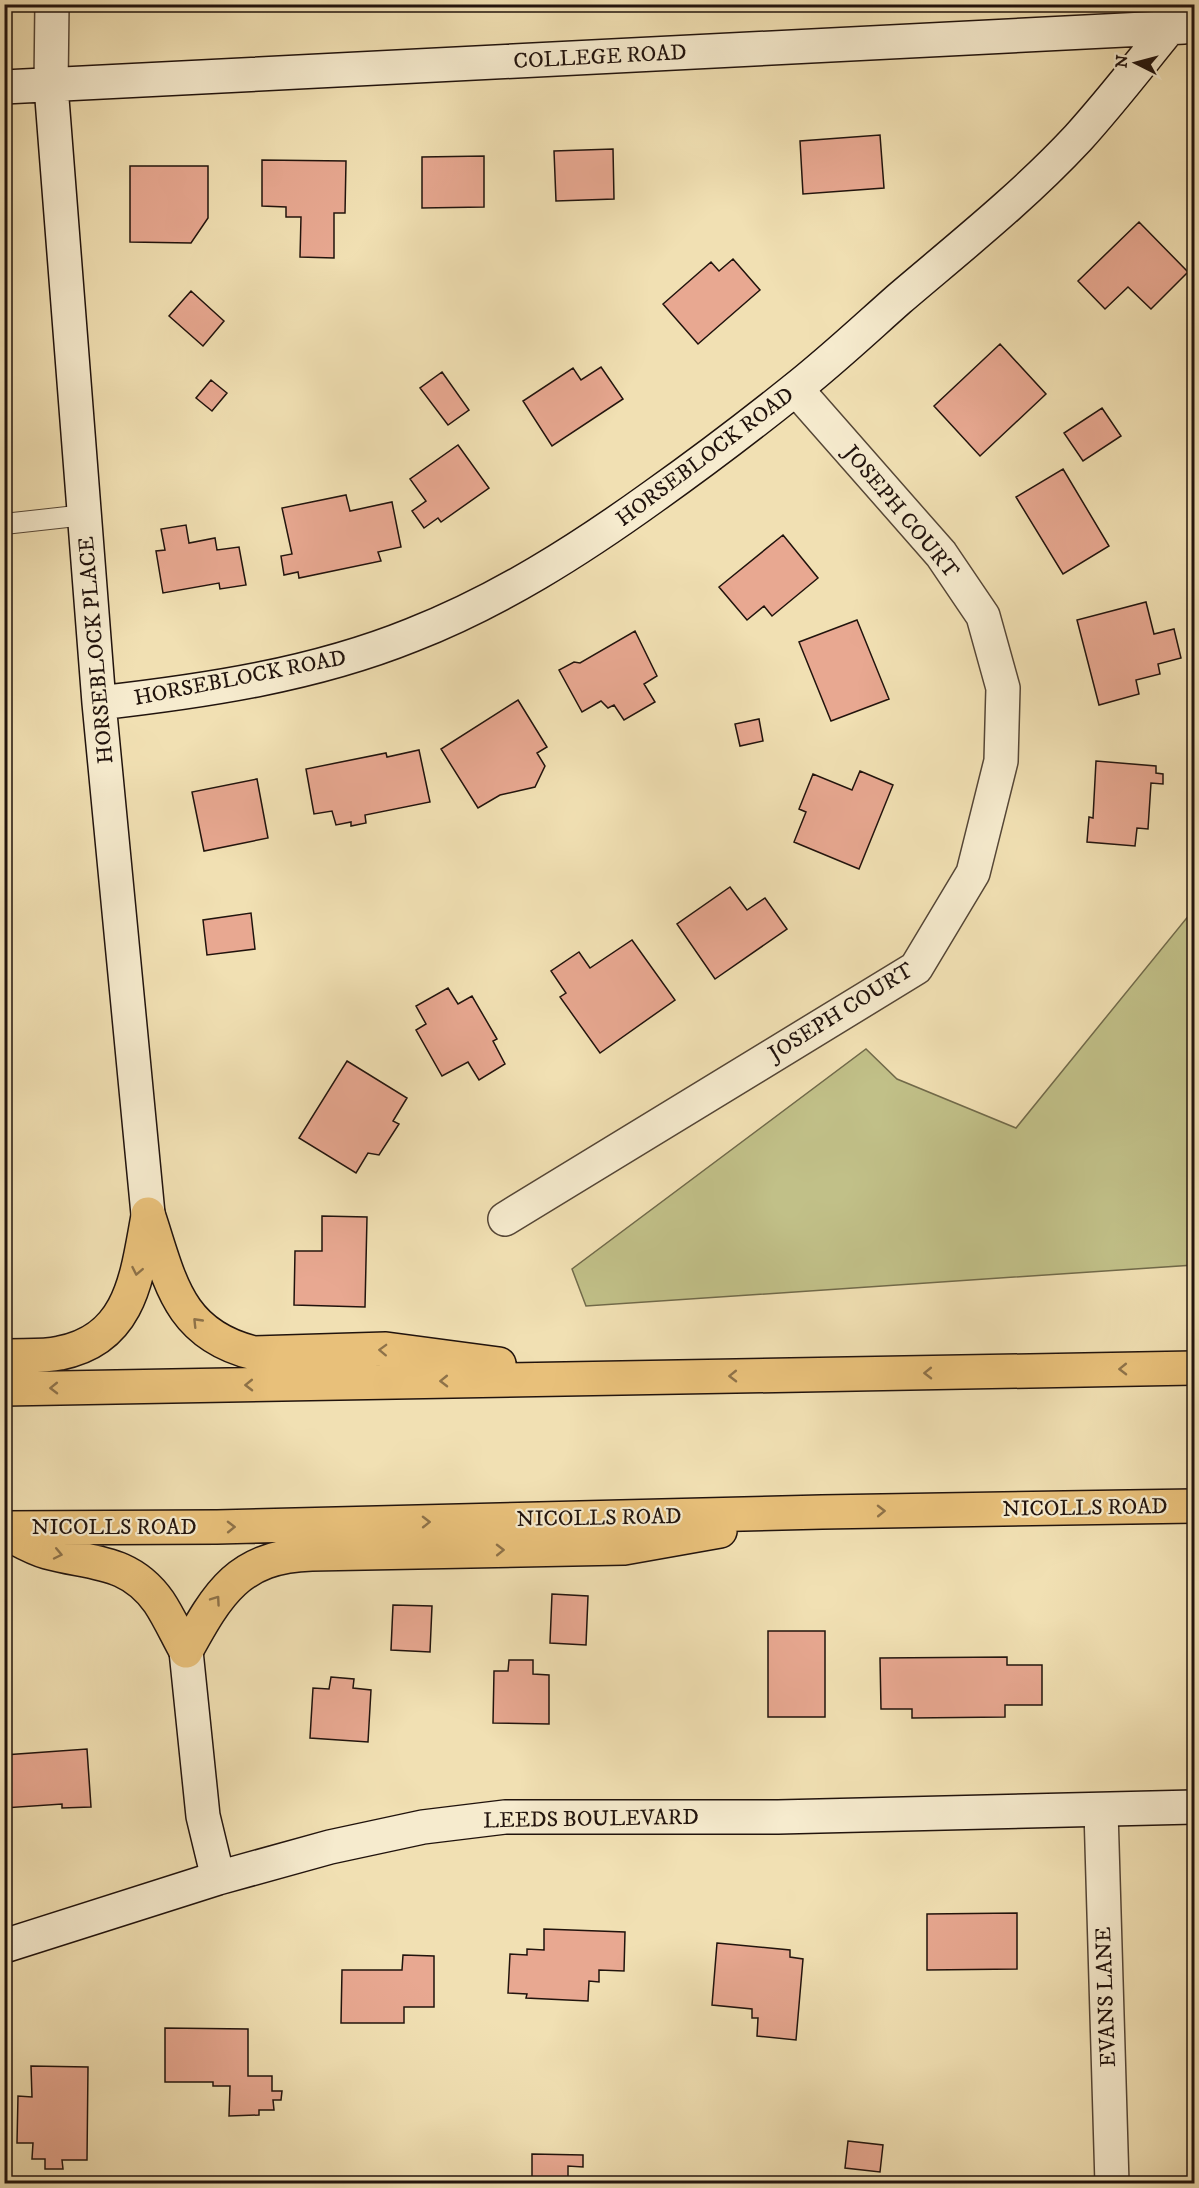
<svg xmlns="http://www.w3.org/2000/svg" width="1199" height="2188" font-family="'IM FELL DW Pica',serif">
	<rect width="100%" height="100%" fill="#f1e0b3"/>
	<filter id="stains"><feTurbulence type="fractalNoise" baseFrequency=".00333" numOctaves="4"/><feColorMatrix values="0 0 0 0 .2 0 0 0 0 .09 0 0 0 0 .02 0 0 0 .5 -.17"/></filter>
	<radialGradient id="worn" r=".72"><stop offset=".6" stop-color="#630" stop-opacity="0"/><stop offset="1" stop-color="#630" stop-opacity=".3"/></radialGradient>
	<path fill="#c1c088" stroke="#716a4a" stroke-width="1.5" d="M1194,909v356l-608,41 -14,-37 294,-220 31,30 119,49z"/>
	<path fill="#e8a891" stroke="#21130d" stroke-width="1.5" d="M880,135l4,53 -81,6 -3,-53z
		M613,149l1,50 -58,2 -2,-50z
		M484,156v51l-62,1v-51z
		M262,160l84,1 -1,52h-11v45l-34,-1 1,-40h-15v-10l-24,-1z
		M130,166h78v52l-17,25 -61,-1z
		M1139,222l49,50 -37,37 -23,-22 -23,22 -27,-28z
		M733,259l27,31 -62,54 -35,-40 48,-42 8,9z
		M191,291l33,30 -21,25 -34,-30z
		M1000,344l46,50 -66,62 -46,-50z
		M601,367l22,32 -71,47 -29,-45 50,-33 8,12z
		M442,372l27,38 -21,15 -28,-37z
		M211,380l16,13 -15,18 -16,-13z
		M1102,408l19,28 -38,25 -19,-28z
		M458,445l31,43 -48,34 -3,-4 -14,10 -12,-17 14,-10 -16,-22z
		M1063,469l46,77 -46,28 -47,-77z
		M346,495l4,16 42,-9 9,45 -23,5 3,9 -82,17 -1,-6 -14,3 -3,-19 11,-2 -10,-46z
		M186,525l3,18 26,-5 2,12 22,-3 7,38 -26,4 -1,-6 -56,10 -7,-42 9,-1 -4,-21z
		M783,535l35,43 -46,38 -8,-10 -17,14 -28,-33z
		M1146,602l8,32 20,-5 7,29 -23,6 2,10 -24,6 3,14 -40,11 -22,-85z
		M857,620l32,79 -58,22 -32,-79z
		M635,631l22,45 -13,8 11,18 -31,18 -10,-15 -6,3 -7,-7 -19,11 -23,-42 15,-8 6,1z
		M518,700l29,47 -10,6 8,13 -10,21 -35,8 -22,13 -37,-59z
		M759,719l4,22 -23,5 -5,-22z
		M419,750l11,52 -65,13 1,8 -15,3v-4l-15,3 -4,-14 -18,3 -8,-45 80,-16 1,4z
		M1096,761l60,5v7l7,1v10l-12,-1 -3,46 -11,-1 -2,18 -48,-4 2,-25 4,1z
		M860,771l33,14 -34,84 -65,-27 12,-30 -7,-3 14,-35 39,16z
		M257,779l11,59 -64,13 -12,-59z
		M730,887l17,23 18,-12 22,31 -72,50 -38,-55z
		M251,913l4,36 -48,6 -4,-35z
		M632,940l43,60 -75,53 -40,-56 6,-4 -15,-22 28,-19 11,16z
		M448,988l10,16 14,-8 25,43 -4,2 12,23 -26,16 -11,-18 -26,14 -26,-46 10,-6 -10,-18z
		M347,1061l60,37 -14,23 6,3 -20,31 -11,-2 -12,20 -57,-35z
		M322,1216l45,1 -2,90 -71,-2 1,-54h27z
		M552,1594l36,2 -2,49 -36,-2z
		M393,1605l39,1 -2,46 -39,-2z
		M768,1631h57v86h-57z
		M1007,1657v8h35v40h-37v12l-93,1v-9h-31l-1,-51z
		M509,1660h24v14l16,1v49l-56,-1 1,-52h14z
		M331,1677l23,2 -1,9 18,2 -3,52 -58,-4 3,-50 16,1z
		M87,1749l4,58 -29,1v-4l-58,4v-53z
		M1017,1913v56l-90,1v-56z
		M544,1929l81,3 -1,39 -25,-1v12l-10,-1 -1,20 -62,-3 1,-4 -19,-1 2,-39 17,1v-6l17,1z
		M717,1943l73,7v7l13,2 -7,81 -39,-4 1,-18h-6v-9l-40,-4z
		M403,1955l31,1v51h-30v16h-63l1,-53h60z
		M165,2028l83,1v47h24v15h10l-1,9h-8l1,10h-15v5l-30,1 1,-30h-17v-4h-48z
		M31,2066l57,1 -1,93h-25l1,9h-18v-10h-13l1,-16h-16l1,-47 14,1z
		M848,2141l35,4 -3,27 -35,-4z
		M532,2154l51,1v12l-15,-1v16l-36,-1z"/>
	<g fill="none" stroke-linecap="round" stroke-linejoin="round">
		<g stroke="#554636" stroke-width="22">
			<path id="lane" d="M4,524l81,-9"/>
		</g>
		<g stroke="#554636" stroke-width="36">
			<path id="street" d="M51,86l1,-82
				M505,1219l411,-251 57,-95 28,-112 2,-73 -20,-72 -42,-62 -145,-165
				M1101,1811l11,373"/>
		</g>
		<g stroke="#21130d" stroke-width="36">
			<path id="secondary" d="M51,86l48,617 49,511
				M4,87l1180,-60
				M99,703c106,-12 214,-28 313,-68 87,-34 167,-85 242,-139 48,-34 94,-69 139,-105 37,-29 71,-61 106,-92 61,-52 124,-102 179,-161 39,-43 73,-89 111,-134
				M186,1651l17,165 15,62
				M4,1946l214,-68 112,-31 93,-20 82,-10h273l416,-10"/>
		</g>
		<g stroke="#21130d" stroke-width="36">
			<path id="highway" d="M148,1214c22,66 29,120 106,139l132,-4 113,15
				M4,1356c19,-1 39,1 56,-3 72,-14 77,-78 88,-137
				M4,1389l1190,-21
				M4,1528l213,-1 605,-15 372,-6
				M4,1532c14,7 28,16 43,20 43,12 82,7 112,50 10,15 18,33 27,49
				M186,1651c32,-58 53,-95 126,-97l312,-6 96,-17"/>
		</g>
		<use href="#lane" stroke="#f6ebce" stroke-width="20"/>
		<use href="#street" stroke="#f6ebce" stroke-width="33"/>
		<use href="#secondary" stroke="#f6ebce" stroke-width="33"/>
		<use href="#highway" stroke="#e8c07a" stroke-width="33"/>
	</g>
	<defs><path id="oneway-chevron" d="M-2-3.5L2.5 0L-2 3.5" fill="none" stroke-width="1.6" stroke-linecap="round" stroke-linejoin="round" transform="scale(1.5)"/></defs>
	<g stroke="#8e7249">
		<use href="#oneway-chevron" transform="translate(137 1271) rotate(101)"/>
		<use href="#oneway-chevron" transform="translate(197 1322) rotate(-134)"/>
		<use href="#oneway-chevron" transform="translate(383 1350) rotate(-178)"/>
		<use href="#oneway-chevron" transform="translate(1123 1369) rotate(179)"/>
		<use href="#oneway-chevron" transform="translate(928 1373) rotate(179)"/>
		<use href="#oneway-chevron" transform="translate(733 1376) rotate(179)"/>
		<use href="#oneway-chevron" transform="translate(444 1381) rotate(179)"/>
		<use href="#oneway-chevron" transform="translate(249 1385) rotate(179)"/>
		<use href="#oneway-chevron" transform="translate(54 1388) rotate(179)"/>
		<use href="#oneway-chevron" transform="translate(881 1511) rotate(-1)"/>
		<use href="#oneway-chevron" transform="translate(426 1522) rotate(-1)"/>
		<use href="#oneway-chevron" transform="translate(231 1527) rotate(-1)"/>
		<use href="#oneway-chevron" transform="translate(500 1550) rotate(-1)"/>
		<use href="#oneway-chevron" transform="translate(58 1554) rotate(12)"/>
		<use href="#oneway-chevron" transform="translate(216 1600) rotate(-55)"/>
	</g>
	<g text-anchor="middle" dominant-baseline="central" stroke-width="4.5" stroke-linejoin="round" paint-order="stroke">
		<g font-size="22" fill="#21130d" stroke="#f6ebce">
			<text transform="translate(600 57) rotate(-3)">COLLEGE ROAD</text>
			<text transform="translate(705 457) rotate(-37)">HORSEBLOCK ROAD</text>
			<text transform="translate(901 512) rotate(50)">JOSEPH COURT</text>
			<text transform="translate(96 650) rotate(-95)">HORSEBLOCK PLACE</text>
			<text transform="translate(240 678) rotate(-11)">HORSEBLOCK ROAD</text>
			<text transform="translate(841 1012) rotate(-32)">JOSEPH COURT</text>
			<text transform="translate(1085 1508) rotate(-1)">NICOLLS ROAD</text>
			<text transform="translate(599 1518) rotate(-1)">NICOLLS ROAD</text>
			<text x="114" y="1527">NICOLLS ROAD</text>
			<text transform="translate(591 1819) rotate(-1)">LEEDS BOULEVARD</text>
			<text transform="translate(1106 1997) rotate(-92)">EVANS LANE</text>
		</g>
	</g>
	<rect width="1199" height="2188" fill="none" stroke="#f1e0b3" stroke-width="24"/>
	<rect x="6" y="6" width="1187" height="2176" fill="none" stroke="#21130d" stroke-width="3"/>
	<rect x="12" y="12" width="1175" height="2164" fill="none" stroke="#21130d" stroke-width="1.5"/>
	<g transform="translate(1136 63) rotate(276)" stroke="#f6ebce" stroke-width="4.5" paint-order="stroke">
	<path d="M0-4.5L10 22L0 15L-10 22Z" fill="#21130d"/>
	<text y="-9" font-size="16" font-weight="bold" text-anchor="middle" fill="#21130d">N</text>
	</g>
	<rect width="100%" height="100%" filter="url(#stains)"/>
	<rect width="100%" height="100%" fill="url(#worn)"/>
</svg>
